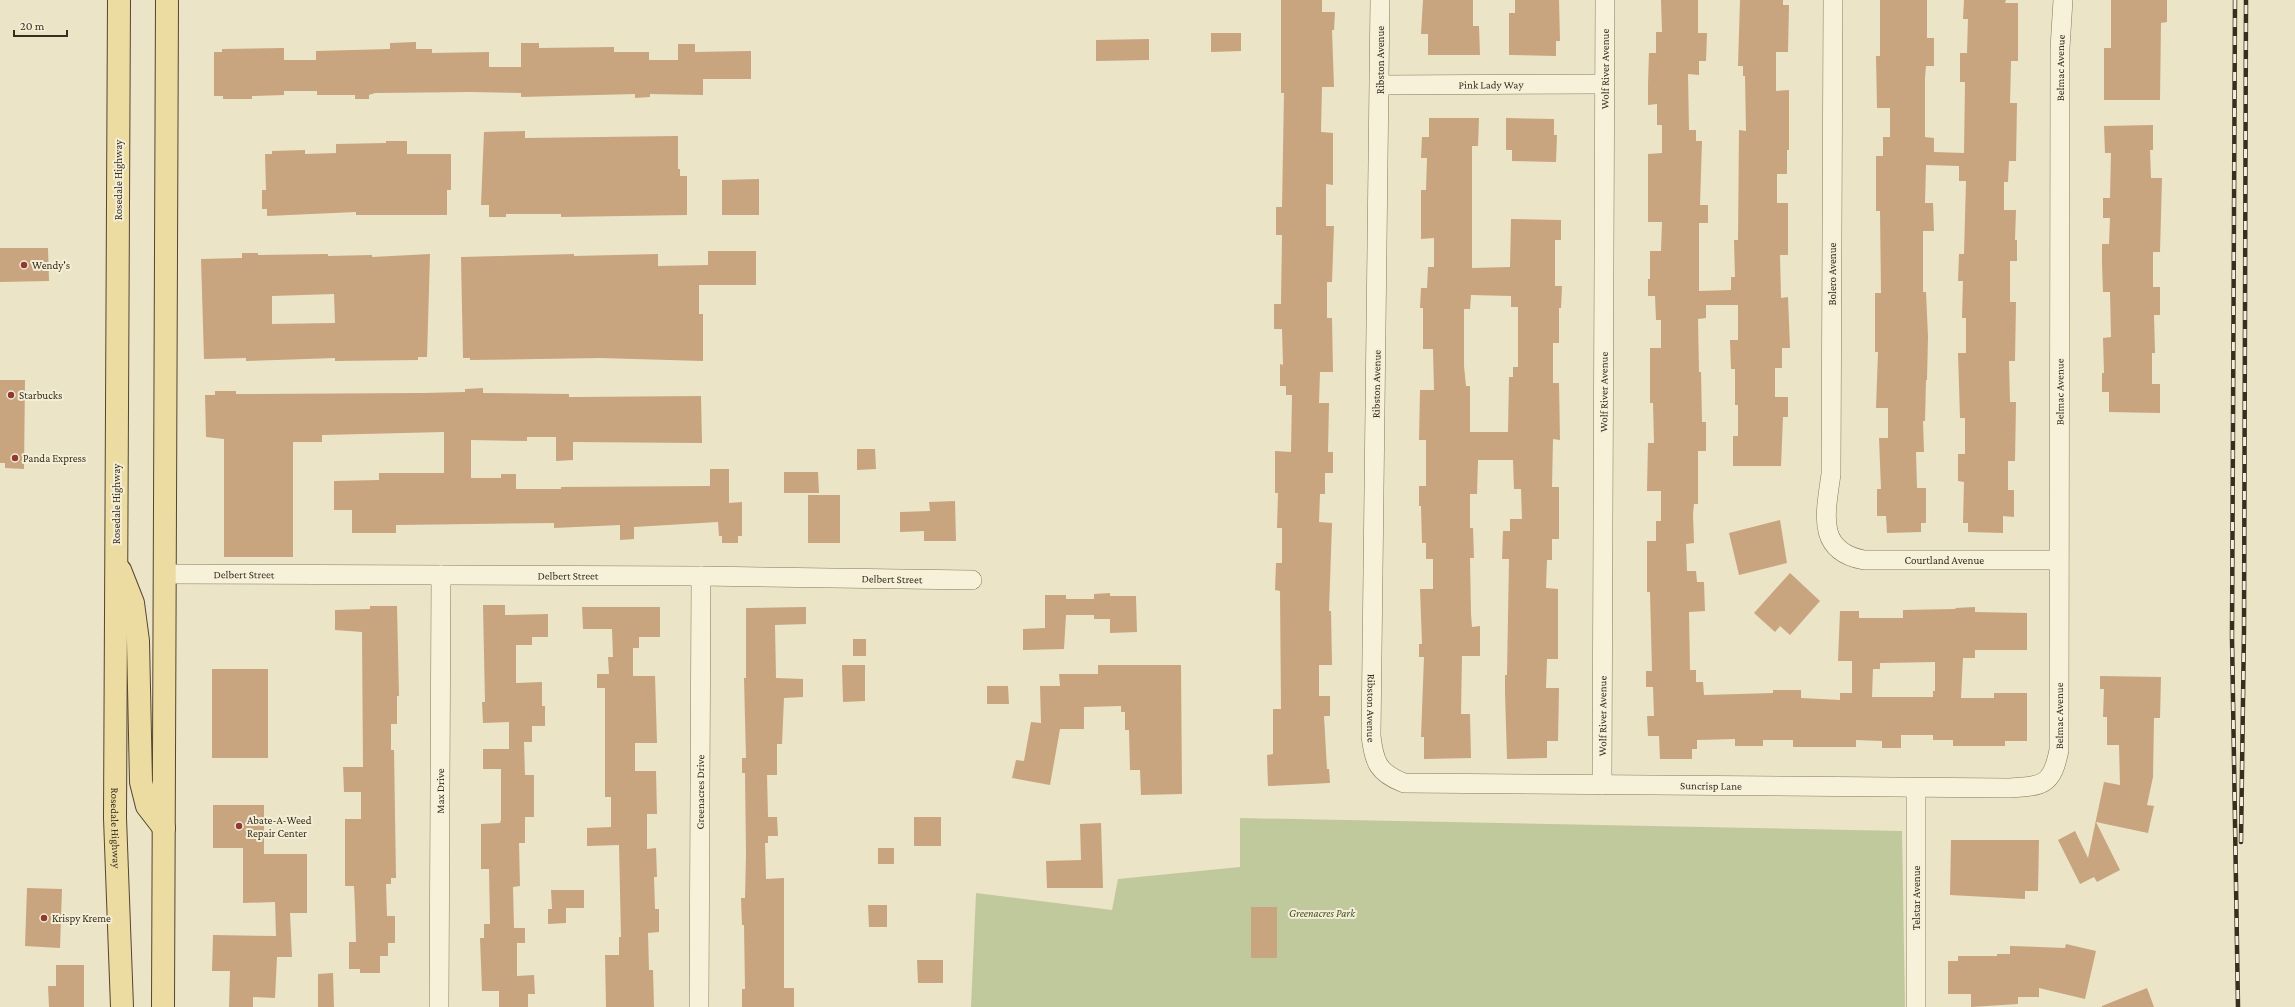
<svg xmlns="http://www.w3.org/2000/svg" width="2295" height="1007" font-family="'Crimson Pro',serif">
	<rect width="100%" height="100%" fill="#ece4c7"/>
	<path fill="#c0c99b" d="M1240,818l662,13 3,176h-934l5,-114 136,17 6,-31 122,-12z"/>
	<path fill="#c8a47f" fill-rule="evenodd" d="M1281,0h41v12h13l-1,18h-2l2,57h-12l-1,45 12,1v52l-7,-1v42h8l-2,56h-5v36h5l1,54h-13l-1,31h10l-1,49h5v21h-8v21h-5l-1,28 13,1 -3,88h2l1,54h-13v31h11v20h-6l3,53h2l1,14 -62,3 -1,-31 6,-1v-45h8l-1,-118 -5,-1 1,-27h6v-35h-5l1,-35h-3v-42l16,1 1,-57h-6v-9h-6v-22l3,1 -1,-36h-8v-25h7l1,-69h-6v-28h6l2,-114h-3z
		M1423,0h50v26h6l1,29h-52v-21h-7z
		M1515,0h44l1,41h-4v15l-47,-1v-42h6z
		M1661,0h37v33h9l-1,28h-7v14l-11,-1 1,56h7v11h6l-2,64h8v18h-9v68l32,-1v-13h4l-1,-37h4l1,-110 7,1 -1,-55h-2v-10h-5l2,-66h43v5h6l-1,47h-12v39l13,-1v60h-2v24h-10v29h11v52h-8l1,43 7,-1 2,51h-8v20h-7v29h13v20h-5l-2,49h-48v-30h5v-31h-3v-36h-4l-1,-29h8v-35h-32v13l-8,1 1,53h2l1,50h4v29h-8v53h-4l-1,10 1,29 -8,1 1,27h9l1,11h7l1,29 -16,1 1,58h6v12h7l1,13 69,-2v-3h28v8l39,2v-7h12v-32h-14l2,-50h19v7h44v-8l53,-1 -1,-1 20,-1v5l52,1v37h-52v8h-12l-2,40h33v-5h33v48h-22v5h-52v-6h-20v-5h-32v13h-19v-7l-26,-1v7h-63v-7h-30v6h-28v-7l-38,1v9h-5v10h-32l-1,-23h-11l-1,-20h7l-1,-29h-7v-16h6l-2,-79h-3v-51h9v-20h5v-30h-14l1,-48h6l-1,-40h-3v-55h11v-28h-5l-1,-24h-7v-17h2v-28h11l1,-29h-14v-68l14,-1v-28h-5v-21l-9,1v-21l1,-31h7v-21h6zM1935,662v29h-2v6h-61l1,-28h7v-6z
		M1880,0h47v38h7v28h-8l-1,12v59l9,1v14l30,1 1,-71h-5v-29h7l1,-34h-5l1,-19h42l-1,3h13v58h-7l-1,42h7l-1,58h-7l-1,21h-4v28h12l-1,30h2v21h-7v41h6l-1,59h-6l1,41h6l-1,59h-7v29h6v27l-11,-1v17l-35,-1v-9h-5l1,-41 -6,-1v-27h7v-36h-5l-2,-65h8v-35h-4l1,-37h-5l1,-27h5l2,-73h-7v-15l-33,-1 -1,38h8l1,28h-11v61h3l2,45 -1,43h-1l-1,41h-2l1,31h-8l1,36h9v35h-5v9l-34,1 -1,-17h-9v-27h4l-2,-51h9v-30h-12l2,-56h-3v-59h6l-1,-82h-4v-55h7v-19h7v-29h-13l-1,-52h4z
		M2111,0h56v22l-6,1 -1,77h-56v-52h7z
		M1211,33h30v18l-30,1z
		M1149,39v21l-53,1v-21z
		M416,42v7h16v4l57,-1v15h32v-24h18v5l75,-1v5h35v8h29v-16h17v8l56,-1v28h-48v16l-53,-1v3l-15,1v-4l-114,3v-4l-51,-1 -95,1 -6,2v4h-14v-4h-38v-4h-33v4l-32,1v3h-29v-3h-9v-44h8v-3l62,-1v12h32v-9l74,-2v-6z
		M1429,118h50l-1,28h-6v122l38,-1 1,-48 50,1v20h-6v46h7l-1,22h-2v35h-6v40h6l1,57 -7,-1 -1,48h7v52h-7v21h-5l-1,28 12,1v70h-11l-1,29h13l-1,53h-11v17l-40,1 -2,-66v-18h2l2,-116h-7l1,-28h7v-12h12l-1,-30h-7l-1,-29h-35l-1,34h-7v34h3l1,30h-4l1,56 1,13 8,-1v30h-18l-1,58h9l1,44 -47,1v-22h-3l3,-80h-5v-13h3l-2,-55h13v-30h-7v-16h-4l-1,-37h-2v-20h7v-46h-7l1,-50h14l-1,-41h-10v-41h-3l1,-20h6l1,-21h6v-29l-13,1v-49h5l1,-32h-6l1,-21h7zM1471,295l40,1v11h7v60h-5v10h-4l-1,55h-38v-46h-4l-2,-20v-57h6z
		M1506,118l48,1v16h3l-1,27 -44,-1v-11h-6z
		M2153,125v25h-3l1,28h11l-2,74h-7v35h7v28h-6l1,38h-3v31h8v29l-51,-1v-20h-7v-19h2l-1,-35 8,-1 -1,-45h-7l-1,-28v-20h7l1,-26h-7v-20h7l1,-45h-6l-1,-27z
		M525,131v7l153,-2v33h2v7h7v39l-126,2v-3h-55v3h-17v-12h-8l3,-73z
		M386,141h21v13h44v36h-4v25h-91v-3l-89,4v-7h-5v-19h4l-1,-36h7v-3l33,-1v4l31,-1v-9l50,-1z
		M759,179v36h-37v-35z
		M0,248h48l1,33 -49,1z
		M708,251h48v34h-57v29h4v47l-103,-3 -130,2v-2h-7l-2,-101 113,-3v2l84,-2v12l50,-1z
		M242,253h16v2l70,-1v2l44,-1v2l58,-3 -3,103h-9v3l-83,1v-3l-89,3v-3l-42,1 -3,-100 41,-1zM334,294l1,29 -63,1v-28z
		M0,380h25l-1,89 -19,-1v-5h-5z
		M483,388v5l86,1v3h8l124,-1 1,47 -129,-1v18l-17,1v-24h-29v4l-56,-1v38h30v-4h15v15h45v-2l149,-1v-17h19v34l13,-1v34h-4v7h-16v-7h-3l-1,-14 -84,5v12l-14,1v-15l-66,3v-5l-158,2v8h-44v-23h-18v-29l45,-1v-7h65v-41l-122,3v7h-29v115h-69v-118l-18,-2 -1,-42h10v-4h21v3l187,-1 42,-1v-3z
		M857,449h18l1,20 -19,1z
		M784,472h34l1,21h-35z
		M808,495h32v48h-32z
		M955,501l1,40h-32v-10l-24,1v-20l30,-1 -1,-9z
		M1780,520l7,43 -48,12 -10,-42z
		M1790,573l30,28 -30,34 -10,-9 -5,6 -21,-19z
		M1110,593v3h26l1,36 -27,1v-14h-16v-4h-28l-2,34 -41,1v-21l22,-1v-33h21v4h28v-5z
		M483,605h22v10l43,-1v23h-16v8h-16v38l26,-1v24h3v20h-13v16h-8l1,33h9v42h-9v26h-6l1,43 -7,1 1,41h11v15h-8v33l17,-1 1,19h-7v13h-29v-16h-17l-2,-53h4v-14h6l-1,-55h-8v-45l19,-1 1,-3v-51h-18v-20h26v-27l-26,1 -1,-21h3z
		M370,606h27l2,90h-2v28h-6v26h3l2,128h-5v6h-5l1,32h8v27h-7v13h-8v17h-20v-4h-11v-27h7l-1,-35 -1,-21h-9v-67h16v-27h-17l-1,-25h20l-1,-135 -27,-2v-20l35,-1z
		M582,607h78v30h-21v11h-6v28h22l2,67h-22v28h21l1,43h-10v35l9,-1 1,29h-3l1,32h4v23l-11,1 1,37h4l1,37h-48l-1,-52h14v-18h2l-2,-92 -32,1v-18l24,-1v-30h-6v-109h-8v-14h12l-1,-17h5l-1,-28h-29z
		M806,607v17l-31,1 1,53 27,1v18l-19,1 -2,46h-5v31h-10l1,42h9l1,19h-10v7h-3l1,36 18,-1v110h10v19h-52v-18h3l-1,-64h-2l-1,-27h4l1,-44 -1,-81h-3v-15h4l-2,-80h2v-70z
		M853,639h13v17h-13z
		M842,665h23v36l-22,1z
		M1098,665h83l1,129 -41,1 -1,-25h-10l-1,-40h-4v-18h-4v-6l-37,1v22h-24l-10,56 -38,-7 4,-18 8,1 7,-39 10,1 -1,-37h20l-1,-12h39z
		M212,669h56v89h-56z
		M2100,676l61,1 -1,41h-6l-1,59 -6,28 7,1 -6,27 -52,-11 24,48 -23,12 -3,-5 -14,7 -22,-44 17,-9 13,27 16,-76 16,3 -1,-40h-12v-28h-4l1,-28h-4z
		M987,686h21l1,18h-22z
		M213,805h51v49h43v59h-17l2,44h-15l-2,41 -22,-1v10h-24l1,-36h-18l1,-36 63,1 -1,-34 -32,1v-55h-30z
		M914,817h27v29h-27z
		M1101,823l2,65h-56l-1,-27 35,-1 -1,-36z
		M1951,840h88l-1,51h-13v8l-75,-4z
		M878,848h16v16h-16z
		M27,888l35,1 -2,59 -35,-2z
		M551,890h33v18h-18v15l-18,1v-15h4z
		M868,905h19v22h-18z
		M1251,907h26v51h-26z
		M2066,944l30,7 -11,48 -46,-11v9h-21v7l-47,3v-13h-23v-33h10v-5h39v-2h13v-8l55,2z
		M917,960h26v23h-25z
		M56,965h28v42h-35l-1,-21h8z
		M333,973l1,34h-16v-33z
		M2147,988l7,19h-52v-1z"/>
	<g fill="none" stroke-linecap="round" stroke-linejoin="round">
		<g stroke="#86775d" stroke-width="20">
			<g id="street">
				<path id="s1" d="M1380,0l-9,736c3,26 7,37 33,47l604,5c35,-2 44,-2 51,-38l1,-702 3,-48"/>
				<path id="s2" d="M1833,0l-2,474c-5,38 -16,77 33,86h194"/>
				<path id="s3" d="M1380,85l223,-1"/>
				<path id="s4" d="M165,574l536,2 271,4"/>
				<path id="s5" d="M1602,785l3,-785"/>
				<path d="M1916,788v219"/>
				<path id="s6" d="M439,1007l2,-432"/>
				<path id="s7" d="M699,1007l2,-431"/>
			</g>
		</g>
		<g stroke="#554531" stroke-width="24">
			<g id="primary">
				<path id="s8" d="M119,0l-4,818 7,189"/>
				<path d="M120,570l13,33 5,38 3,141 6,24 17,22"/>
				<path d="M163,1007l4,-1007"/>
			</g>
		</g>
		<use href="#street" stroke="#f7f1da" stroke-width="19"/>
		<use href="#primary" stroke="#ecdca2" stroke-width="22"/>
		<g stroke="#382e20" stroke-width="4.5">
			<path id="rail" d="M2235,0l-3,637 6,370
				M2241,842l3,-212 2,-630"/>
		</g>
		<use href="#rail" stroke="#f4eed6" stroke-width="3" stroke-dasharray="9" stroke-linecap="butt"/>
	</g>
	<g fill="#923931" stroke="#f4eed6" stroke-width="1.5">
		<circle cx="24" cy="265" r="4"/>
		<circle cx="11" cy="395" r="4"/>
		<circle cx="15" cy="458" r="4"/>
		<circle cx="239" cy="826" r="4"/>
		<circle cx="44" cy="918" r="4"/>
	</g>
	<g text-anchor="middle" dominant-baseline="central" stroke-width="4" stroke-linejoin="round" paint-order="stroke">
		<g font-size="11" fill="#382e20" stroke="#f4eed6">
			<text transform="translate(1380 60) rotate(-90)">Ribston Avenue</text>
			<text stroke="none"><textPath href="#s1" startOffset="2157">Belmac Avenue</textPath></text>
			<text stroke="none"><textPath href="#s5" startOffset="716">Wolf River Avenue</textPath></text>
			<text stroke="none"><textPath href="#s3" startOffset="111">Pink Lady Way</textPath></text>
			<text transform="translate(118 180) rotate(-90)">Rosedale Highway</text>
			<text transform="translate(1832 274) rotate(-90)">Bolero Avenue</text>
			<text transform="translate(1376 384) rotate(-89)">Ribston Avenue</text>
			<text stroke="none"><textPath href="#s5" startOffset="393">Wolf River Avenue</textPath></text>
			<text stroke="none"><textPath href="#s1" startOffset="1833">Belmac Avenue</textPath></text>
			<text transform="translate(116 504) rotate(-90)">Rosedale Highway</text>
			<text stroke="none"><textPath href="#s2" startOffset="661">Courtland Avenue</textPath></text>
			<text stroke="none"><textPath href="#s4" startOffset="79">Delbert Street</textPath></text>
			<text stroke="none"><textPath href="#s4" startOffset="403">Delbert Street</textPath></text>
			<text stroke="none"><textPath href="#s4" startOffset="727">Delbert Street</textPath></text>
			<text stroke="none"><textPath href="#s1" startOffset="708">Ribston Avenue</textPath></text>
			<text stroke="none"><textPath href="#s5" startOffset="69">Wolf River Avenue</textPath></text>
			<text stroke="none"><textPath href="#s1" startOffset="1509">Belmac Avenue</textPath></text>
			<text stroke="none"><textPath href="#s1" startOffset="1105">Suncrisp Lane</textPath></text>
			<text stroke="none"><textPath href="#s6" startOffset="216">Max Drive</textPath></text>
			<text stroke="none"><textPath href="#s7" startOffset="215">Greenacres Drive</textPath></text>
			<text stroke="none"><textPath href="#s8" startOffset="828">Rosedale Highway</textPath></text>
			<text transform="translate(1916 898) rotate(-90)">Telstar Avenue</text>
		</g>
		<g font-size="11" fill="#382e20" stroke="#f4eed6" text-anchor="start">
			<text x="32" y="265">Wendy's</text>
			<text x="19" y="395">Starbucks</text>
			<text x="23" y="458">Panda Express</text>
			<text x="247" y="820">Abate-A-Weed<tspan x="247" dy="13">Repair Center</tspan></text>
			<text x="52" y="918">Krispy Kreme</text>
		</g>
		<g font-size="11" font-style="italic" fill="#445328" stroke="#f4eed6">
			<text x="1322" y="913">Greenacres Park</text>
		</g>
	</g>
	<path d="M14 30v6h53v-6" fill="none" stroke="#382e20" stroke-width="2"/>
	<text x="20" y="30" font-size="12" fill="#382e20" stroke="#f4eed6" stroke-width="3" paint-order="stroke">20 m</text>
</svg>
